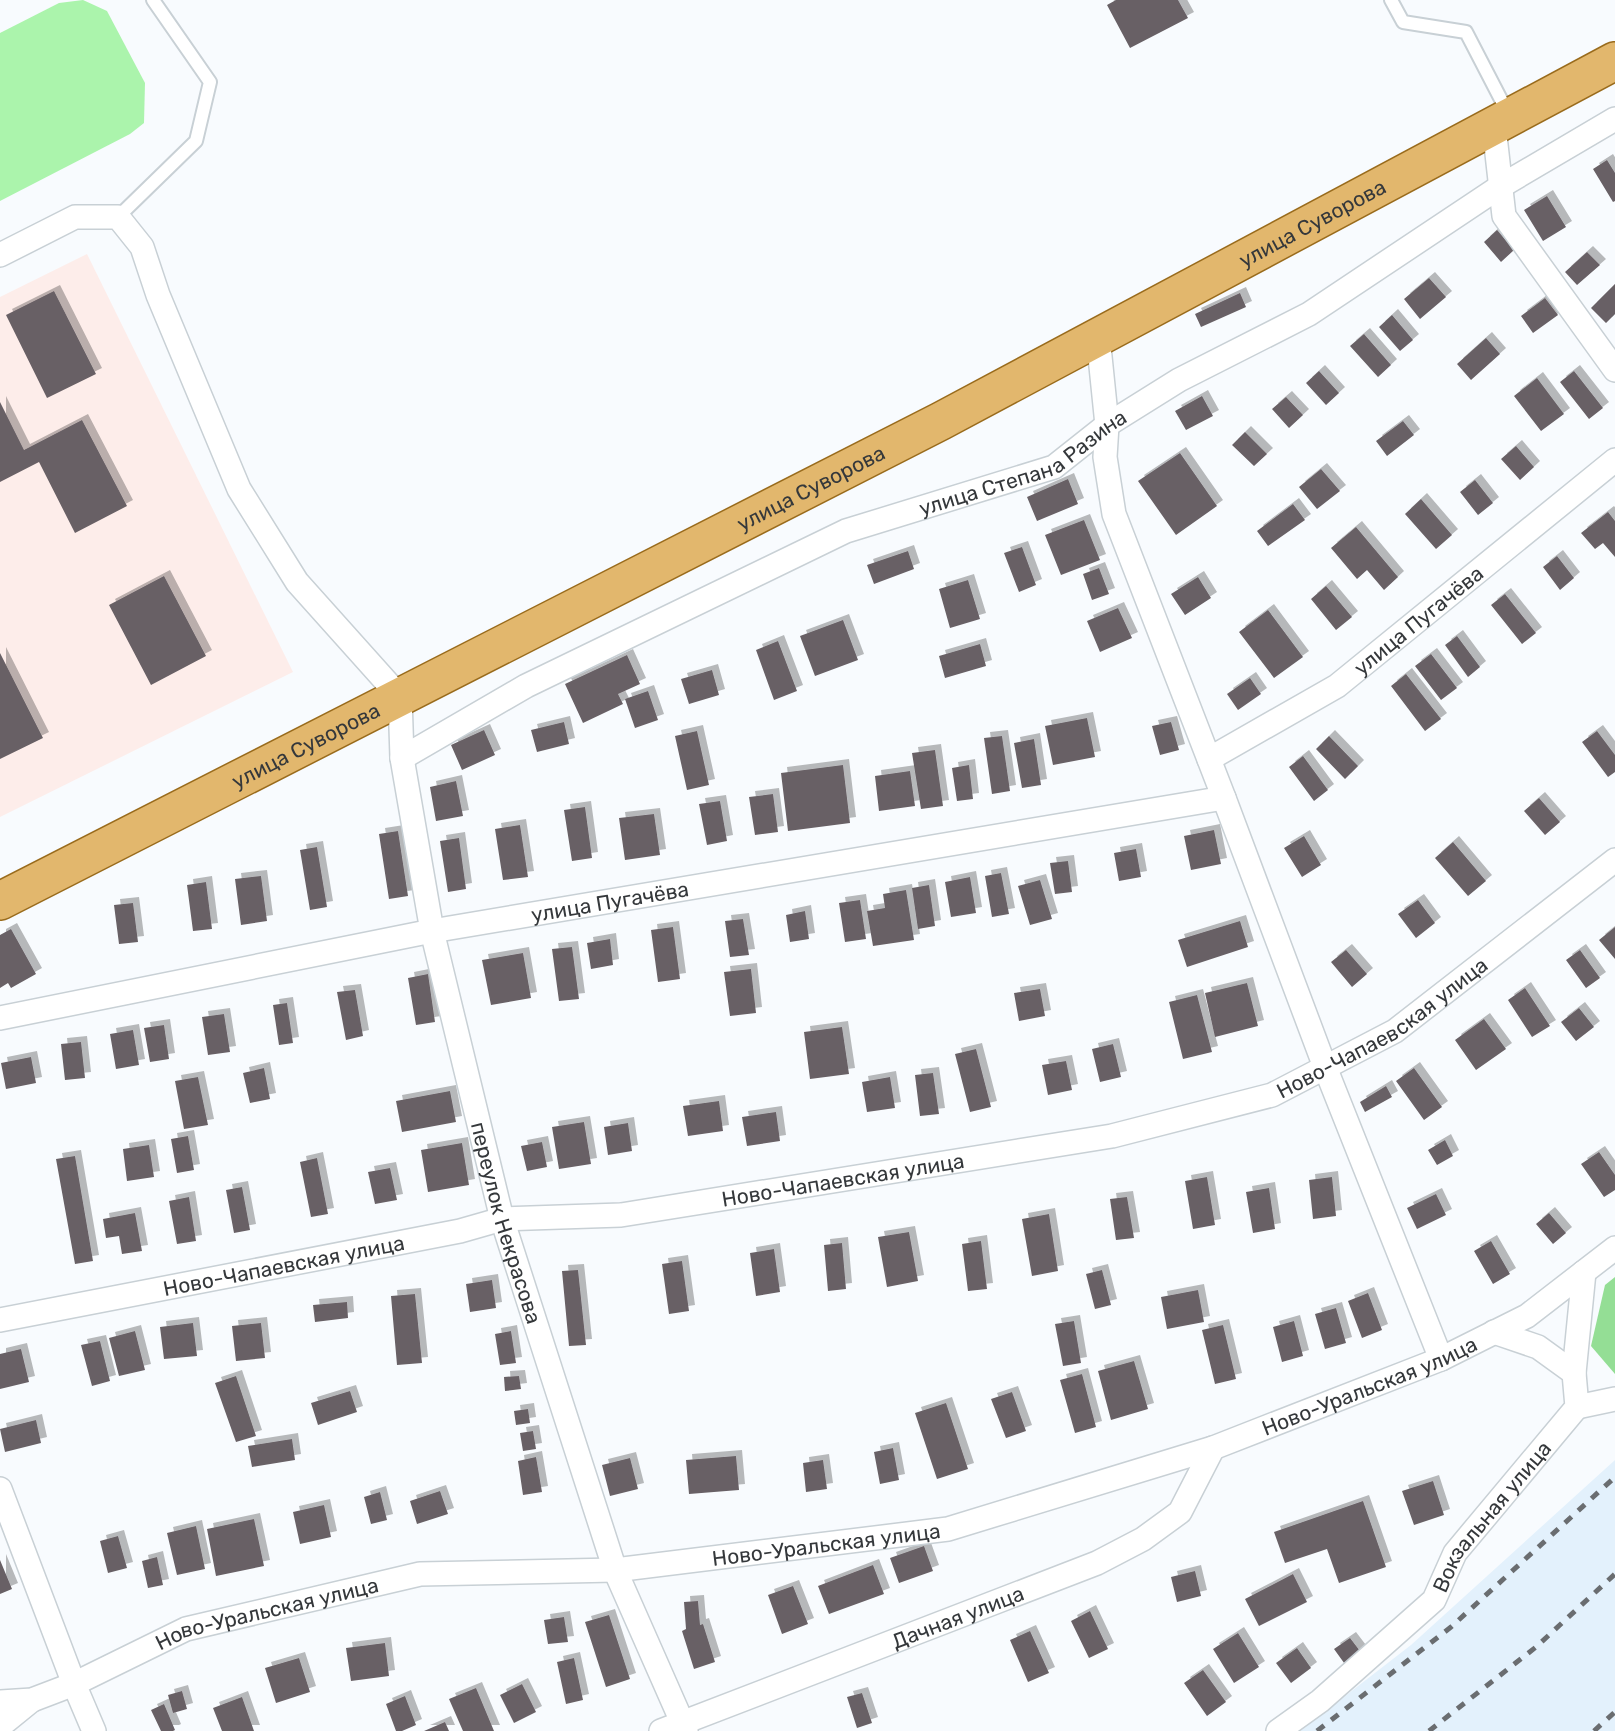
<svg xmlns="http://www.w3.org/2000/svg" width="1615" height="1731" font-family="Rubik,sans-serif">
	<defs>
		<filter id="shadow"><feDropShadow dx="6" dy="-6" stdDeviation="0" flood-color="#0004"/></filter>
	</defs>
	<rect width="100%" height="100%" fill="#f8fbfe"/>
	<path fill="#e3f1fc" d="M1615,1460v271h-315l111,-86z"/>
	<path fill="#fdedea" d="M87,254l206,418 -293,145v-520z"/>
	<path fill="#abf4ac" d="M83,0l24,11 38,72 -1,40 -14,11 -130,67v-168l59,-30z"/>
	<path fill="#94de95" d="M1615,1277v97l-24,-28 14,-61z"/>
	<path fill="#686065" filter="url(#shadow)" d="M1116,0h62l10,18 -58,30 -23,-43z
		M1607,160l8,13v28l-2,1 -20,-33z
		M1547,196l19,31 -23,14 -19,-31z
		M1497,230l17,20 -13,12 -17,-20z
		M1587,252l13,13 -23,20 -12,-13z
		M1429,278l17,19 -26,22 -16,-20z
		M1615,284v30l-9,9 -15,-15z
		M54,291l42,83 -49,24 -41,-83z
		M1240,293l6,14 -45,20 -6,-13z
		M1545,298l13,17 -25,18 -12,-17z
		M1392,315l21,25 -13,11 -21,-24z
		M1364,334l27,31 -13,12 -28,-31z
		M1486,338l14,16 -29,26 -14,-16z
		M1319,371l20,22 -13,12 -20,-22z
		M1574,371l29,37 -14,11 -29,-37z
		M1537,378l27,36 -23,17 -27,-35z
		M1202,396l11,20 -27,14 -11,-19z
		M1286,397l17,18 -14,13 -17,-19z
		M0,402l24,48 58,-30 45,86 -52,27 -36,-71 -39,20z
		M1403,421l11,14 -27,21 -11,-15z
		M1245,432l22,22 -13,12 -22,-21z
		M1516,446l18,21 -14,13 -19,-21z
		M1180,453l37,53 -41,29 -38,-54z
		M1321,469l19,22 -23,18 -18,-22z
		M1068,479l10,25 -41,17 -10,-24z
		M1475,480l18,23 -15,12 -18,-23z
		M1421,499l31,36 -16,14 -31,-35z
		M1293,504l12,16 -37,26 -11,-15z
		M1608,512l7,9v36l-12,-14 -8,6 -14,-16z
		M1084,520l16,40 -39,15 -16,-40z
		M1356,527l42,50 -14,13 -17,-20 -10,9 -26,-31z
		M1022,547l14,38 -17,7 -15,-39z
		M908,551l6,18 -40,15 -7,-19z
		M1557,556l17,22 -14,12 -17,-23z
		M1099,568l10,26 -17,6 -9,-26z
		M164,576l42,80 -55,29 -42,-80z
		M1198,577l13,21 -26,17 -14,-21z
		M968,580l12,39 -30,9 -11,-39z
		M1326,586l26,31 -16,13 -25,-31z
		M1505,594l31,39 -14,11 -31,-39z
		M1118,608l14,30 -32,14 -13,-31z
		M1268,610l35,47 -29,21 -35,-46z
		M843,620l15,40 -43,16 -15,-40z
		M1457,636l23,31 -12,10 -23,-32z
		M778,641l19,50 -23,9 -18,-50z
		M980,644l6,22 -41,12 -6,-22z
		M0,653l43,85 -43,21z
		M1431,654l26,34 -16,12 -26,-34z
		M627,655l13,29 -22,10 5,10 -40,19 -18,-39z
		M712,670l7,25 -30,9 -8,-25z
		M1406,674l35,45 -16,12 -34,-45z
		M1250,678l11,16 -23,16 -11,-16z
		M648,691l10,29 -23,8 -10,-29z
		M1087,718l8,39 -42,8 -8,-39z
		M564,722l5,22 -32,8 -6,-22z
		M1171,722l8,28 -19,5 -8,-29z
		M484,730l11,25 -33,15 -11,-25z
		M697,731l12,54 -22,5 -12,-54z
		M1597,731l18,24v17l-7,5 -26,-35z
		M1002,736l8,55 -18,3 -8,-56z
		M1329,736l29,30 -13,13 -29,-30z
		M1034,739l7,46 -19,3 -8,-45z
		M935,750l8,56 -22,3 -9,-56z
		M1303,756l25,34 -14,11 -25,-34z
		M843,765l7,58 -62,8 -7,-58z
		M969,765l4,34 -16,2 -5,-33z
		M910,771l5,35 -36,5 -4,-35z
		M456,781l7,35 -27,5 -6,-34z
		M773,794l5,38 -23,3 -6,-38z
		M1539,798l21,24 -15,13 -21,-24z
		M720,801l7,40 -20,4 -8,-41z
		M585,807l7,51 -20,3 -8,-51z
		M654,814l6,41 -35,5 -6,-42z
		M520,825l8,52 -25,3 -8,-51z
		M1214,830l7,34 -30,6 -7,-34z
		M398,831l10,65 -19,3 -10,-65z
		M1304,836l17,29 -19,12 -18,-29z
		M459,838l7,51 -18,3 -8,-51z
		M1453,842l33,39 -18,15 -33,-38z
		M317,847l10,60 -17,3 -10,-60z
		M1136,849l5,28 -22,4 -5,-28z
		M1068,861l4,31 -17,2 -5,-31z
		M1001,873l8,41 -17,3 -7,-41z
		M261,876l6,45 -26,4 -6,-46z
		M970,877l6,36 -25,4 -6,-35z
		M1040,880l12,39 -22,6 -12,-39z
		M206,882l6,47 -19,2 -6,-46z
		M929,885l6,41 -17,3 -6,-41z
		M906,890l8,50 -41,6 -6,-35 18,-3 -2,-14z
		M860,900l6,39 -21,3 -6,-39z
		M1418,900l17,23 -19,15 -18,-24z
		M133,903l5,39 -19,2 -5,-39z
		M805,911l4,28 -19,3 -4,-27z
		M743,919l6,36 -19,2 -5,-36z
		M1240,921l8,26 -61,20 -9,-27z
		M673,927l7,52 -22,3 -7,-52z
		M1615,927v32l-16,-19z
		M11,929l25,45 -25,14 -3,-5 -8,5v-53z
		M610,939l3,26 -22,4 -4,-26z
		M572,947l7,52 -20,2 -7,-52z
		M1346,950l21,24 -15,13 -21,-25z
		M1580,950l20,28 -14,10 -20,-28z
		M523,953l8,45 -40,7 -9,-45z
		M751,969l5,44 -26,3 -6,-44z
		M428,974l7,48 -19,3 -8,-47z
		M1247,983l11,43 -43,11 -10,-44z
		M1525,988l25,38 -18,11 -24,-37z
		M1040,989l5,27 -26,5 -5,-28z
		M355,990l8,46 -17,4 -9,-48z
		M1197,995l15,57 -29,7 -14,-57z
		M287,1003l6,40 -14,2 -6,-40z
		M1579,1008l15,19 -18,14 -15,-19z
		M224,1014l6,38 -22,3 -6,-38z
		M1484,1019l22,30 -30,21 -21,-30z
		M164,1025l5,34 -19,3 -6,-34z
		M842,1027l7,47 -39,5 -6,-47z
		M133,1030l6,35 -23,4 -6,-35z
		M81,1042l4,36 -20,2 -4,-36z
		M1113,1044l8,33 -21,5 -8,-33z
		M976,1049l15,58 -21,5 -15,-58z
		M31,1057l5,26 -30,6 -5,-26z
		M1066,1061l6,29 -24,5 -6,-30z
		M264,1068l6,31 -20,4 -7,-30z
		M1414,1068l28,39 -18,13 -28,-39z
		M933,1073l6,41 -19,2 -5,-41z
		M198,1077l10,48 -24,4 -9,-48z
		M890,1077l5,31 -28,4 -5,-30z
		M1386,1086l6,11 -27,15 -5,-10z
		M450,1091l6,31 -54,10 -6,-31z
		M719,1101l4,30 -35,5 -5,-30z
		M776,1112l4,29 -33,5 -5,-29z
		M584,1122l7,42 -32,5 -7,-42z
		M628,1123l4,28 -24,4 -4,-28z
		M188,1136l6,34 -17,3 -6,-34z
		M1445,1140l8,16 -16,9 -9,-15z
		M542,1142l5,25 -20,4 -6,-25z
		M462,1143l7,42 -41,7 -7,-42z
		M149,1145l5,32 -27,4 -4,-32z
		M1599,1152l16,23v15l-11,7 -23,-33z
		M75,1156l18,105 -18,3 -19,-105z
		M317,1158l11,56 -17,3 -11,-55z
		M390,1168l7,32 -22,4 -7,-32z
		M1207,1177l8,48 -22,4 -8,-48z
		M1332,1177l4,39 -23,3 -4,-39z
		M242,1187l8,43 -16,3 -8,-43z
		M1269,1188l6,41 -22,4 -7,-41z
		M1436,1194l10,21 -29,14 -10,-21z
		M189,1197l7,44 -19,3 -8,-43z
		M1127,1197l7,41 -18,2 -6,-41z
		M135,1213l7,38 -20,3 -3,-18 -13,2 -3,-19z
		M1549,1213l17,20 -13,11 -17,-20z
		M1049,1214l9,57 -26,5 -10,-57z
		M909,1232l9,49 -31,6 -9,-50z
		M981,1241l6,48 -19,2 -6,-47z
		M1491,1241l19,33 -17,10 -19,-33z
		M842,1243l4,46 -18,2 -4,-46z
		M774,1249l6,43 -24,4 -6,-43z
		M682,1261l7,50 -20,3 -7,-50z
		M578,1270l8,75 -17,1 -7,-75z
		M1102,1270l9,35 -16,4 -9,-35z
		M492,1280l4,28 -26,4 -4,-28z
		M1198,1290l6,32 -37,7 -6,-32z
		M1368,1293l14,37 -20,8 -14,-37z
		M415,1294l7,69 -25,2 -6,-69z
		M347,1302l1,16 -33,4 -2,-17z
		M1336,1308l10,35 -21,6 -10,-35z
		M1074,1321l7,42 -18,3 -8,-42z
		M1294,1321l9,35 -21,6 -9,-35z
		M193,1323l4,33 -33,3 -4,-32z
		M261,1323l4,35 -29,3 -4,-35z
		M1223,1325l13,54 -21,5 -13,-54z
		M135,1331l10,39 -26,6 -10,-38z
		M511,1331l5,32 -16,2 -5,-31z
		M100,1341l10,40 -18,5 -11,-41z
		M21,1349l8,33 -29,7v-35z
		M1134,1361l14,48 -37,11 -13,-49z
		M1082,1374l14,53 -21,6 -15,-53z
		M236,1376l20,60 -20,6 -21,-59z
		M519,1376l2,13 -16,2 -1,-14z
		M350,1391l7,21 -39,13 -7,-22z
		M1012,1392l14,39 -20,7 -15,-39z
		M946,1403l22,66 -31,10 -22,-66z
		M528,1409l2,14 -14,2 -2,-14z
		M36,1420l5,23 -36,9 -5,-23z
		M533,1431l3,18 -13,2 -3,-18z
		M292,1439l3,21 -43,7 -4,-21z
		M893,1448l6,32 -19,4 -6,-32z
		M736,1456l3,34 -50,4 -3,-34z
		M536,1457l6,35 -19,3 -5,-34z
		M630,1458l8,31 -28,7 -8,-31z
		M823,1460l4,29 -21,3 -3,-29z
		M1433,1481l11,34 -30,10 -12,-34z
		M440,1491l8,23 -31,10 -7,-23z
		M380,1492l7,28 -16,4 -7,-27z
		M1363,1501l23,66 -47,16 -12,-34 -42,14 -11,-31z
		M324,1505l7,32 -31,7 -7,-32z
		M254,1519l10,47 -48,10 -9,-47z
		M196,1526l9,43 -28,6 -10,-42z
		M118,1536l9,32 -19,5 -8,-32z
		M924,1546l9,25 -34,12 -9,-25z
		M157,1557l6,28 -15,3 -6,-27z
		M0,1560l12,29 -12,5z
		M873,1565l11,29 -55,20 -11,-28z
		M1195,1571l6,25 -24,6 -6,-25z
		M1293,1574l14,28 -48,24 -14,-27z
		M793,1586l15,38 -26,10 -14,-39z
		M698,1601l2,24 3,-1 12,38 -21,7 -12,-38 4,-2 -2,-27z
		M1090,1611l18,38 -19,9 -18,-37z
		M609,1615l21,64 -24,8 -21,-65z
		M564,1617l4,25 -20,2 -4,-24z
		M1030,1631l19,42 -21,9 -18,-42z
		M1238,1633l21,34 -25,16 -21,-34z
		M1350,1638l13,17 -16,12 -13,-18z
		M385,1643l4,33 -38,5 -5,-33z
		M1297,1648l14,20 -20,15 -15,-20z
		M299,1658l11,34 -34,11 -11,-35z
		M574,1658l9,42 -17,4 -9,-42z
		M1203,1670l23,32 -19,14 -23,-33z
		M522,1684l14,28 -22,11 -14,-28z
		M476,1688l18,43h-31l-14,-32z
		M182,1691l5,18 -14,4 -5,-18z
		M862,1693l10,30 -15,5 -10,-31z
		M405,1696l11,29 -14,6h-6l-10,-27z
		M242,1697l12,34h-32l-9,-23z
		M164,1704l11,26 -2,1h-12l-10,-21z
		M445,1722l4,9h-25z"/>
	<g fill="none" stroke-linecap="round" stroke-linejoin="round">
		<g stroke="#c8d0d5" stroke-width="16">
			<path id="lane" d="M1391,0l12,22 63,10 43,83
				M118,217l78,-76 14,-59 -57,-82"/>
		</g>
		<g stroke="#c8d0d5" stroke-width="26">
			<g id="street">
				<path d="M1494,127l10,89 111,154"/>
				<path id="s1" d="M0,255l75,-38h43l24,30 16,48 81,194 58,93 103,115 2,61 30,173 70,288 113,351 71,161"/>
				<path d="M1098,337l9,88 -2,32 9,57 110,284 101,269 116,292"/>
				<path id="s2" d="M402,758l124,-72 320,-155 208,-64 53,-42 72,-45 130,-66 192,-128 114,-67"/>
				<path id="s3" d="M1209,759l128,-73 278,-226"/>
				<path id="s4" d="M0,1018l432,-87 792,-133"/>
				<path id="s5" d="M0,1320l460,-89 42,-12 119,-4 491,-79 160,-41 123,-64 220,-171"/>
				<path d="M1574,1373l10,-101"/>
				<path d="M1577,1407l38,-8"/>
				<path d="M0,1489l74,195 20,47"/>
				<path id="s6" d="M0,1702l32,-2 42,-16 112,-55 234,-55 195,-4 333,-41 265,-81 228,-89 86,-43 88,-68"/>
				<path d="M0,1726l32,-26"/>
				<path id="s7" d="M661,1731l436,-168 46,-24 37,-27 33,-64"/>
				<path id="s8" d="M1278,1731l42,-30 114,-101 21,-47 122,-146 -3,-34 -36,-26 -44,-15"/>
			</g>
		</g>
		<g stroke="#996b1c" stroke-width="40">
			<g id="primary">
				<path id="s9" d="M0,901l941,-480 674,-360"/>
			</g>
		</g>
		<use href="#lane" stroke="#fff" stroke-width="12"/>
		<use href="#street" stroke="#fff" stroke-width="23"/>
		<use href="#primary" stroke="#e2b76d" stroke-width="37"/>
		<path stroke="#6a6d70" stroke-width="5" stroke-dasharray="9 9" stroke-linecap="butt" d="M1317,1731l134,-104 164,-150
			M1429,1731l107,-84 79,-73
			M1594,1731l21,-19"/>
	</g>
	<g text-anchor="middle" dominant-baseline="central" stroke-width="7" stroke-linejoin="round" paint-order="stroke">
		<g font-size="21" fill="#35383b" stroke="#fff">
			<text stroke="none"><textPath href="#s9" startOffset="1477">улица Суворова</textPath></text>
			<text stroke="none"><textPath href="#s2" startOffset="690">улица Степана Разина</textPath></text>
			<text stroke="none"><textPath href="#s9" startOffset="910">улица Суворова</textPath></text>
			<text stroke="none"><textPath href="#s3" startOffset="252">улица Пугачёва</textPath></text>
			<text stroke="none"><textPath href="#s9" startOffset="343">улица Суворова</textPath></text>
			<text stroke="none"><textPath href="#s4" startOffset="621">улица Пугачёва</textPath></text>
			<text stroke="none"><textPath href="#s5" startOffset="1423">Ново-Чапаевская улица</textPath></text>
			<text stroke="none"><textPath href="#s5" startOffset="856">Ново-Чапаевская улица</textPath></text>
			<text stroke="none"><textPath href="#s1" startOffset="1228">переулок Некрасова</textPath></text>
			<text stroke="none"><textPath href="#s5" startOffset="289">Ново-Чапаевская улица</textPath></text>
			<text stroke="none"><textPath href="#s6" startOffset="1418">Ново-Уральская улица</textPath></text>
			<text stroke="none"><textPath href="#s8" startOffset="306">Вокзальная улица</textPath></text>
			<text stroke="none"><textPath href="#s6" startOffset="850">Ново-Уральская улица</textPath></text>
			<text stroke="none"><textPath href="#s6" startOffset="284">Ново-Уральская улица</textPath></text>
			<text stroke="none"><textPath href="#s7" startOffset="318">Дачная улица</textPath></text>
		</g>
	</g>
</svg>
